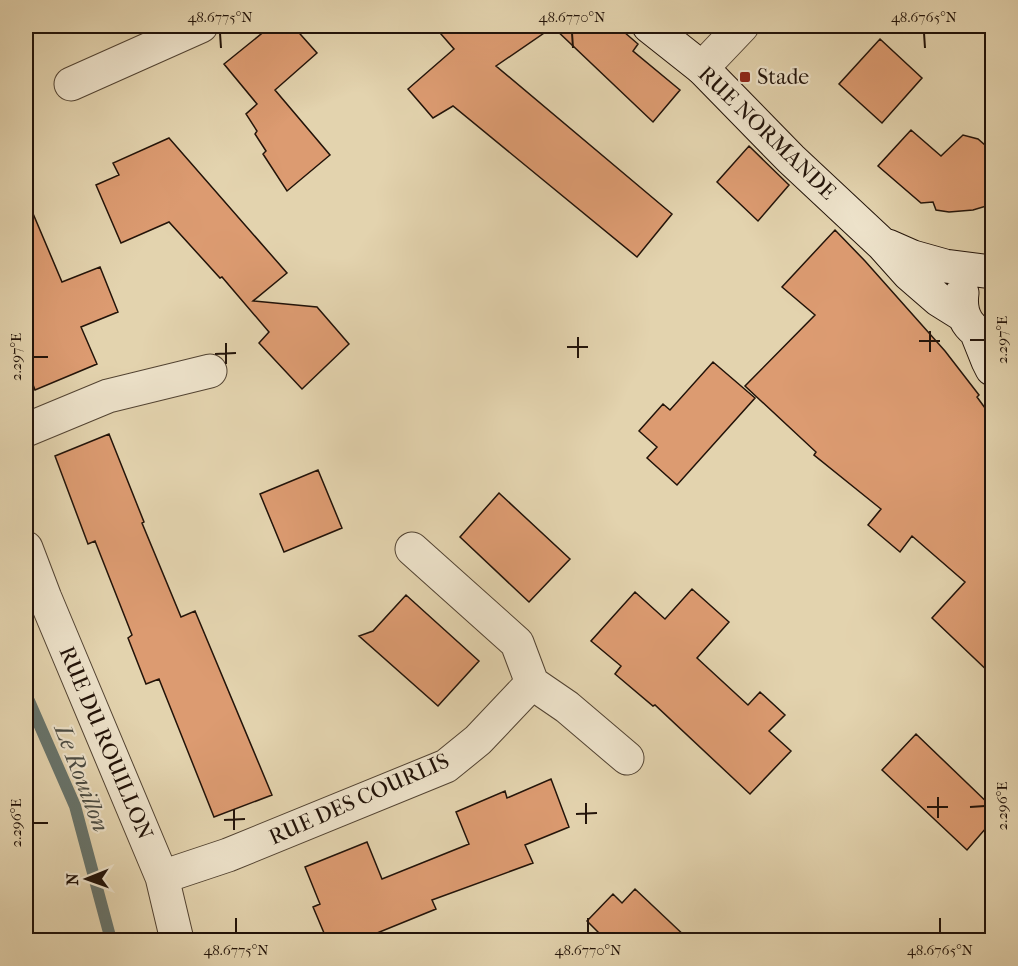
<svg xmlns="http://www.w3.org/2000/svg" width="1018" height="966" font-family="'IM FELL French Canon',serif">
	<rect width="100%" height="100%" fill="#e3d3ae"/>
	<filter id="stains"><feTurbulence type="fractalNoise" baseFrequency=".00333" numOctaves="4"/><feColorMatrix values="0 0 0 0 .2 0 0 0 0 .09 0 0 0 0 .02 0 0 0 .5 -.17"/></filter>
	<radialGradient id="worn" r=".72"><stop offset=".6" stop-color="#630" stop-opacity="0"/><stop offset="1" stop-color="#630" stop-opacity=".3"/></radialGradient>
	<g fill="none" stroke-linecap="round" stroke-linejoin="round">
		<path stroke="#68756d" stroke-width="12" d="M29,701l46,105 36,134"/>
	</g>
	<path fill="#dc9b71" stroke="#221309" stroke-width="1.5" d="M271,26h22l24,27 -42,37 55,65 -43,36 -24,-37 3,-3 -11,-17 2,-3 -11,-17 11,-10 -33,-40z
		M434,26h183l21,18 -5,7 47,39 -27,32 -100,-95 -57,39 176,148 -35,43 -184,-151 -20,12 -25,-29 46,-40z
		M880,39l42,39 -40,45 -43,-39z
		M911,130l30,26 22,-21 15,4 15,13v52l-20,6 -24,2 -13,-2 -3,-8 -12,1 -43,-37z
		M169,138l118,135 -34,28 64,6 32,37 -47,45 -43,-46 10,-11 -47,-55 -2,1 -51,-56 -48,21 -25,-58 23,-10 -6,-12z
		M749,146l40,39 -31,36 -41,-39z
		M26,197l36,85 38,-15 18,45 -37,15 16,37 -62,26 -9,-24z
		M835,230l30,31 80,90 34,44 -2,2 16,22v257l-61,-58 33,-36 -53,-46 -12,16 -32,-27 13,-16 -67,-54 2,-3 -71,-66 70,-71 -33,-28z
		M713,362l42,36 -78,87 -30,-27 10,-11 -18,-16 24,-27 7,6z
		M109,434l35,88 -2,1 39,94 14,-6 77,184 -58,22 -55,-138 -13,5 -18,-46 4,-3 -37,-94 -7,3 -33,-88z
		M318,470l24,58 -58,24 -24,-58z
		M499,493l71,66 -41,43 -69,-65z
		M692,589l37,33 -32,36 51,47 12,-13 25,23 -16,16 22,20 -41,43 -95,-89 -2,1 -38,-32 6,-8 -30,-25 44,-49 30,27z
		M406,595l73,66 -41,45 -79,-70 14,-5z
		M916,734l77,74v12l-26,30 -85,-80z
		M551,779l18,48 -44,18 8,18 -101,37 4,9 -76,31h-33l-14,-33 7,-3 -15,-37 62,-25 15,37 87,-35 -13,-32 49,-21 2,7z
		M635,889l54,51h-83l-19,-19 26,-27 9,9z"/>
	<g fill="none" stroke-linecap="round" stroke-linejoin="round">
		<g stroke="#524332" stroke-width="35">
			<path id="street" d="M702,68l40,-42
				M71,84l130,-58
				M26,430l82,-34 102,-25
				M26,548l19,50 117,279 15,63
				M532,683l35,24 60,51
				M162,877l66,-22 218,-89 32,-26 54,-57 -15,-40 -105,-94"/>
		</g>
		<g stroke="#221309" stroke-width="35">
			<path id="secondary" d="M649,26l53,42 89,91 92,86 26,29 30,26 24,15
				M888,246l25,11 32,9 39,5
				M962,293c-3,22 7,41 30,43
				M976,331l12,30 4,8"/>
		</g>
		<use href="#street" stroke="#ede2ca" stroke-width="33"/>
		<use href="#secondary" stroke="#ede2ca" stroke-width="33"/>
	</g>
	<path fill="none" stroke="#221309" stroke-width="2" d="M220,33l1,15M572,33l1,15M924,33l1,15M930,331v21M578,337v21M970,340h15M919,341h21M226,343v21M567,347h21M215,354l21,-1M33,357h15M938,797v21M586,803v21M927,807h21M970,807l15,-1M234,809v21M576,814l21,-1M224,820l21,-1M33,823h15M236,918v15M588,918v15M940,918v15"/>
	<rect fill="#8f2418" stroke="#ede2ca" stroke-width="2" x="739" y="71" width="12" height="12" rx="3"/>
	<g text-anchor="middle" dominant-baseline="central" stroke-width="4.5" stroke-linejoin="round" paint-order="stroke">
		<g font-size="22" fill="#221309" stroke="#ede2ca" text-anchor="start">
			<text x="757" y="77">Stade</text>
		</g>
		<g font-size="22" fill="#221309" stroke="#ede2ca">
			<text transform="translate(767 133) rotate(44)">RUE NORMANDE</text>
			<text transform="translate(106 743) rotate(67)">RUE DU ROUILLON</text>
			<text transform="translate(359 799) rotate(-24)">RUE DES COURLIS</text>
		</g>
		<g font-size="24" font-style="italic" fill="#4b4c43" stroke="#ede2ca">
			<text transform="translate(82 778) rotate(69)">Le Rouillon</text>
		</g>
	</g>
	<rect width="1018" height="966" fill="none" stroke="#e3d3ae" stroke-width="66"/>
	<g transform="translate(87 879) rotate(269)" stroke="#ede2ca" stroke-width="4.5" paint-order="stroke">
	<path d="M0-4.5L10 22L0 15L-10 22Z" fill="#221309"/>
	<text y="-9" font-size="16" font-weight="bold" text-anchor="middle" fill="#221309">N</text>
	</g>
	<rect x="33" y="33" width="952" height="900" fill="none" stroke="#221309" stroke-width="2"/>
	<g font-size="15" text-anchor="middle" fill="#221309">
		<text x="220" y="22">48.6775°N</text>
		<text x="572" y="22">48.6770°N</text>
		<text x="924" y="22">48.6765°N</text>
		<text transform="translate(1002 340) rotate(-90)" y="5">2.297°E</text>
		<text transform="translate(16 357) rotate(-90)" y="5">2.297°E</text>
		<text transform="translate(1002 806) rotate(-90)" y="5">2.296°E</text>
		<text transform="translate(16 823) rotate(-90)" y="5">2.296°E</text>
		<text x="236" y="955">48.6775°N</text>
		<text x="588" y="955">48.6770°N</text>
		<text x="940" y="955">48.6765°N</text>
	</g>
	<rect width="100%" height="100%" filter="url(#stains)"/>
	<rect width="100%" height="100%" fill="url(#worn)"/>
</svg>
